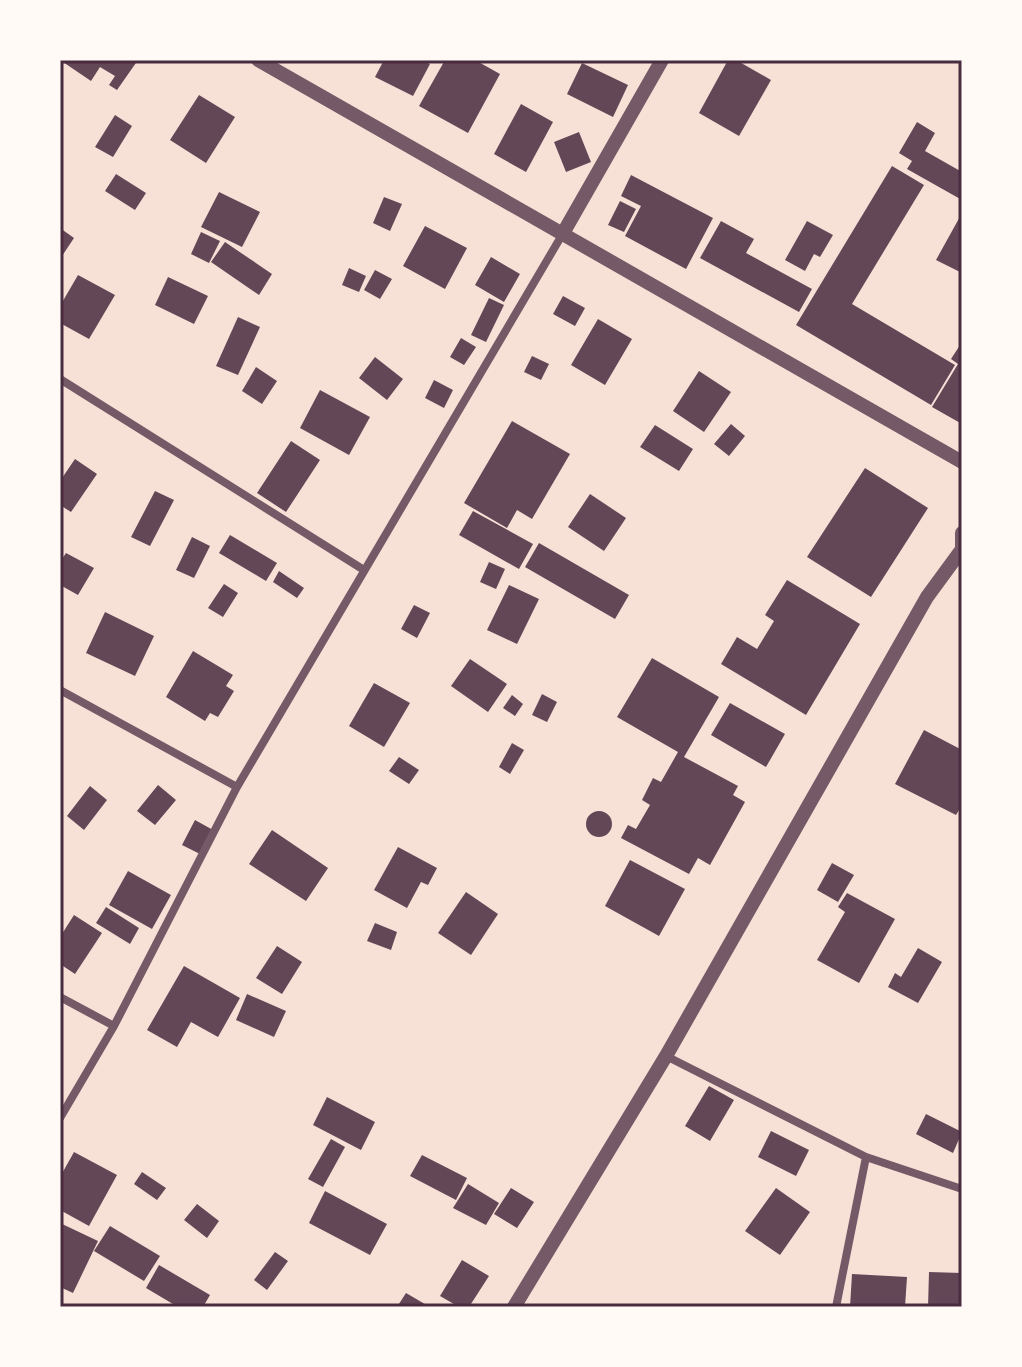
<svg xmlns="http://www.w3.org/2000/svg" width="1022" height="1367" font-family="'Fira Sans Condensed',sans-serif">
	<rect width="100%" height="100%" fill="#f7e1d7"/>
	<path fill="#644757" d="M65,60h73l-21,30 -8,-5 6,-9 -15,-9 -9,14 -28,-19z
		M384,60h38l8,4 -17,32 -38,-19z
		M445,60h30l25,14 -32,59 -49,-27z
		M728,60h8l35,20 -32,56 -40,-23z
		M582,63l46,22 -15,32 -46,-23z
		M199,95l36,22 -29,46 -36,-23z
		M521,104l32,18 -27,50 -32,-18z
		M115,115l17,11 -19,31 -18,-10z
		M917,122l18,11 -10,18 37,21v28l-55,-31 5,-8 -13,-8z
		M579,132l12,30 -25,10 -12,-30z
		M892,166l32,19 -72,119 103,61 -24,40 -135,-80z
		M116,174l30,19 -11,17 -30,-19z
		M631,175l82,43 -27,51 -61,-33 16,-30 -20,-10z
		M219,192l41,20 -18,35 -41,-20z
		M384,197l18,7 -12,27 -17,-8z
		M620,201l16,8 -12,23 -16,-7z
		M962,213v60l-26,-13z
		M721,221l33,18 -8,14 66,36 -13,23 -99,-54z
		M807,221l26,14 -13,22 -6,-3 -9,17 -20,-11z
		M425,226l42,22 -22,41 -42,-23z
		M60,228l14,10 -14,21z
		M201,232l19,9 -11,22 -18,-9z
		M225,242l47,32 -13,21 -48,-33z
		M491,257l29,17 -16,28 -29,-17z
		M349,268l17,8 -7,16 -17,-7z
		M375,270l17,9 -12,20 -16,-9z
		M78,275l37,20 -26,44 -29,-16v-17z
		M168,277l40,19 -14,28 -39,-19z
		M563,296l22,12 -10,18 -22,-12z
		M489,298l15,7 -18,37 -15,-7z
		M238,317l22,10 -22,48 -22,-9z
		M598,319l34,20 -27,46 -34,-20z
		M461,338l15,9 -12,18 -14,-8z
		M962,342v82l-30,-17 26,-43 -7,-5z
		M532,356l17,8 -8,16 -17,-8z
		M375,357l28,22 -16,21 -28,-22z
		M256,367l21,14 -15,23 -20,-13z
		M699,371l32,21 -27,40 -31,-21z
		M434,380l19,10 -9,18 -19,-10z
		M320,390l50,27 -21,38 -49,-27z
		M512,421l58,33 -38,65 -15,-9 -10,18 -43,-25z
		M731,424l14,12 -16,20 -15,-12z
		M655,425l38,24 -14,22 -39,-24z
		M291,441l29,19 -34,52 -29,-19z
		M75,459l22,15 -26,38 -11,-7v-24z
		M865,468l63,40 -57,89 -64,-40z
		M155,491l19,9 -24,46 -19,-9z
		M590,494l36,24 -22,33 -36,-24z
		M473,511l60,33 -14,25 -60,-34z
		M230,535l47,28 -11,18 -47,-28z
		M192,537l18,9 -16,32 -18,-8z
		M539,543l90,52 -14,24 -90,-52z
		M66,553l28,15 -16,27 -18,-10v-23z
		M489,562l16,7 -9,20 -16,-7z
		M279,571l25,17 -7,10 -24,-16z
		M787,580l73,44 -54,91 -85,-51 16,-27 20,12 17,-28 -9,-6z
		M224,584l14,9 -15,24 -15,-9z
		M509,585l30,14 -22,45 -30,-14z
		M414,605l16,8 -13,25 -16,-9z
		M105,612l49,24 -19,40 -49,-23z
		M193,651l40,24 -7,11 8,5 -16,26 -8,-4 -5,8 -39,-24z
		M652,658l67,39 -35,60 54,29 -5,9 12,7 -35,63 -12,-7 -9,16 -68,-36 7,-13 8,4 14,-24 -8,-5 11,-22 8,4 17,-30 -61,-35z
		M470,659l37,25 -19,28 -37,-26z
		M374,683l36,20 -26,44 -35,-21z
		M542,694l15,8 -10,20 -15,-7z
		M512,695l11,9 -8,12 -12,-8z
		M730,703l55,31 -19,33 -55,-32z
		M924,730l38,20v55l-6,10 -61,-31z
		M512,743l12,7 -14,24 -11,-7z
		M399,757l20,13 -10,14 -20,-13z
		M158,785l18,15 -21,25 -18,-14z
		M90,786l17,14 -23,30 -17,-14z
		M586 824a13 13 0 1 1 26 0a13 13 0 1 1-26 0Z
		M195,820l18,10 -13,24 -18,-9z
		M272,830l56,38 -22,33 -57,-37z
		M398,847l39,21 -9,17 -7,-3 -14,26 -33,-18z
		M630,860l55,29 -26,47 -54,-30z
		M832,863l22,12 -16,27 -21,-12z
		M128,871l43,24 -19,34 -43,-24z
		M466,892l32,22 -27,41 -33,-22z
		M847,893l48,26 -36,64 -42,-23 28,-48 -7,-5z
		M106,907l33,21 -9,16 -34,-21z
		M74,915l28,18 -27,41 -15,-10v-27z
		M375,923l22,9 -6,18 -24,-9z
		M277,946l25,16 -20,32 -26,-16z
		M918,948l24,14 -24,41 -30,-16 7,-14 6,4z
		M184,966l56,32 -22,39 -27,-15 -14,25 -30,-17z
		M247,994l39,17 -12,26 -38,-17z
		M709,1086l25,14 -24,41 -25,-15z
		M327,1097l48,25 -14,28 -48,-25z
		M926,1114l36,18 -9,21 -37,-19z
		M771,1131l38,19 -13,26 -38,-19z
		M331,1139l14,8 -22,40 -15,-8z
		M74,1152l43,23 -28,51 -29,-16v-33z
		M422,1155l45,23 -11,22 -46,-24z
		M142,1172l24,16 -9,12 -23,-16z
		M468,1184l31,19 -13,22 -33,-17z
		M511,1188l23,14 -17,26 -23,-14z
		M776,1188l34,24 -30,43 -35,-24z
		M325,1191l62,33 -17,31 -61,-32z
		M197,1204l22,17 -12,17 -23,-18z
		M60,1223l38,18 -25,52 -13,-6z
		M110,1226l50,30 -16,25 -50,-30z
		M275,1252l13,9 -21,29 -13,-10z
		M462,1260l27,16 -20,31h-10l-19,-11z
		M159,1265l51,30 -7,12h-25l-32,-19z
		M929,1272l33,1v34h-34z
		M852,1274l55,3 -2,30h-55z
		M406,1293l24,14h-33z"/>
	<g fill="none" stroke-linecap="round" stroke-linejoin="round">
		<path stroke="#755966" stroke-width="8" d="M60,379l304,191
			M60,690l177,97
			M60,997l54,29
			M666,1056l200,101 96,32
			M60,1118l54,-92 123,-239 325,-552
			M836,1307l30,-150"/>
		<path stroke="#755966" stroke-width="14" d="M258,60l704,402
			M562,235l100,-175
			M962,533v24
			M514,1307l152,-251 261,-459 33,-45"/>
	</g>
	<rect width="1022" height="1367" fill="none" stroke="#fffaf5" stroke-width="124"/>
	<rect x="62" y="62" width="898" height="1243" fill="none" stroke="#4a2c40" stroke-width="3"/>
</svg>
